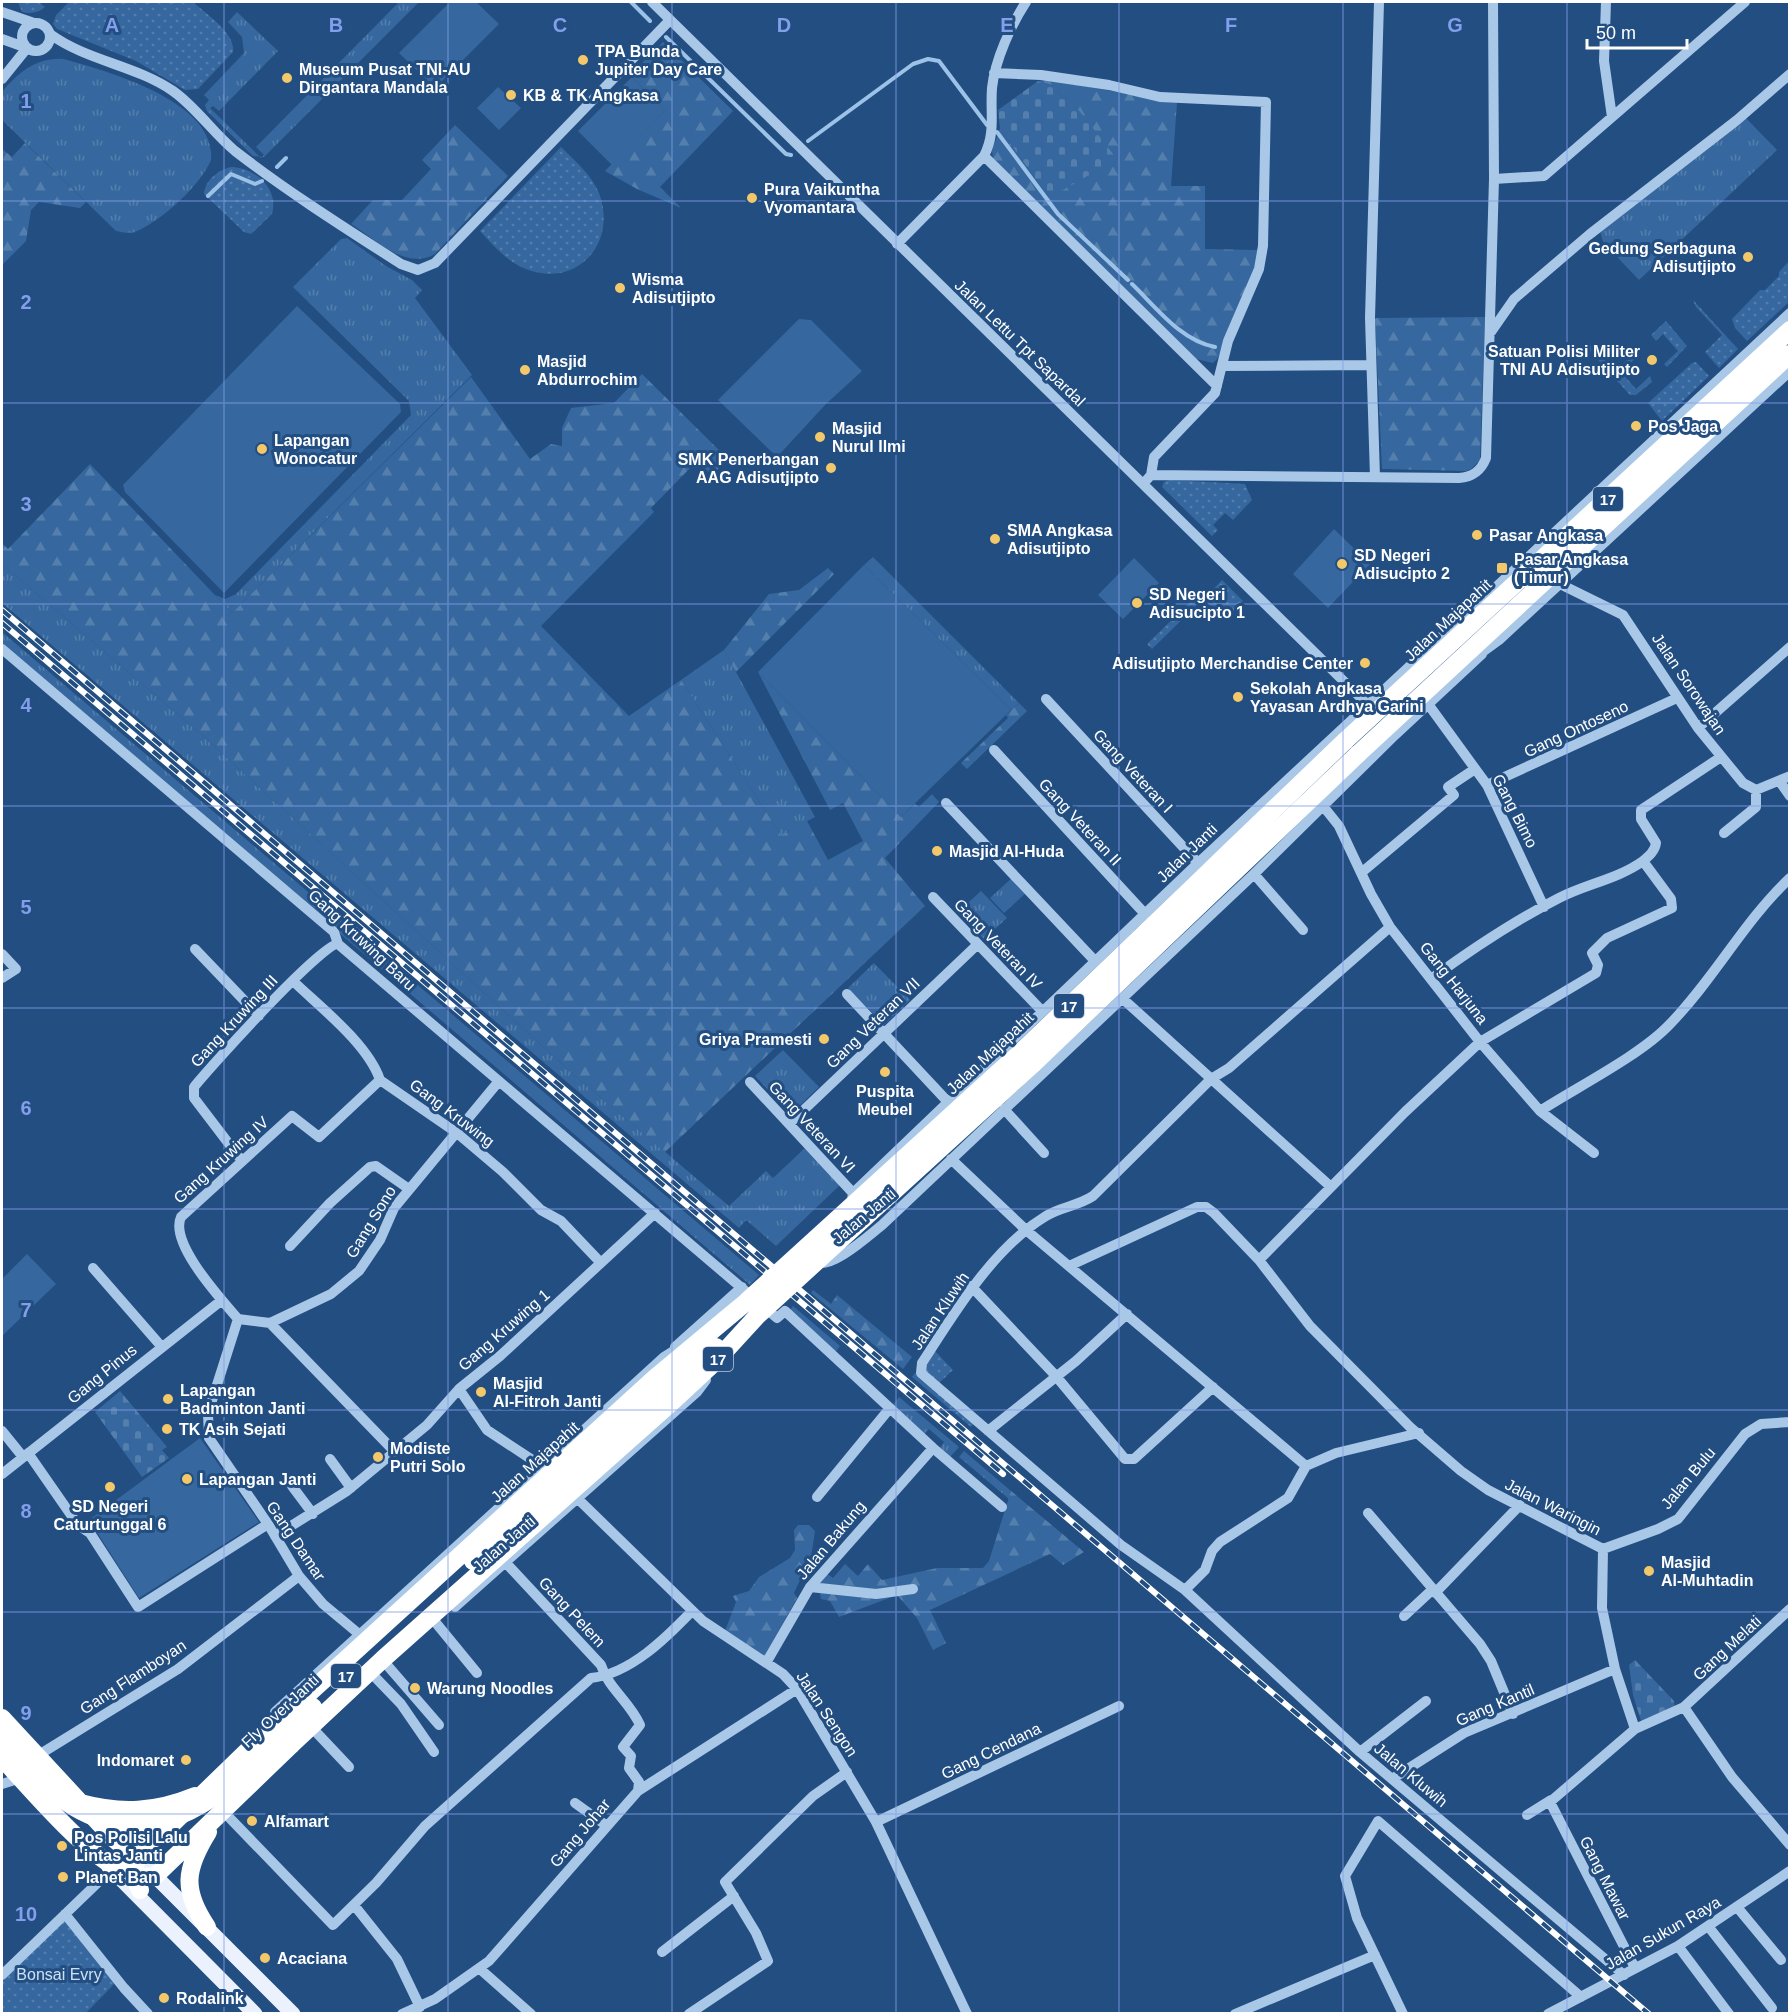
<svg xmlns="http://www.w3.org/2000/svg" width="1791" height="2015" font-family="Helvetica,sans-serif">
	<defs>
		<pattern id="grass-tufts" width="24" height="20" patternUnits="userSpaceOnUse" patternTransform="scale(1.5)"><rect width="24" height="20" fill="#36689f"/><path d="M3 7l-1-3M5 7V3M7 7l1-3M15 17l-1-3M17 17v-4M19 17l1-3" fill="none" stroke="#547fad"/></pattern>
		<pattern id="forest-firs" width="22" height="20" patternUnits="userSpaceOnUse" patternTransform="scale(1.5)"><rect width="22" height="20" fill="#36689f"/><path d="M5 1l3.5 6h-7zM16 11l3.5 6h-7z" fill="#547fad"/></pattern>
		<pattern id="cemetery-stones" width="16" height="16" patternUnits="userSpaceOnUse" patternTransform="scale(1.5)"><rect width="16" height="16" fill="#36689f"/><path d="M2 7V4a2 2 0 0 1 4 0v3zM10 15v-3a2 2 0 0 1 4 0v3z" fill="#547fad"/></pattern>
		<pattern id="park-dots" width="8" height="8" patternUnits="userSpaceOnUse" patternTransform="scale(1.5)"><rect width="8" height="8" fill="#36689f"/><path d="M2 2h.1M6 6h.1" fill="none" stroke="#547fad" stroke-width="1.8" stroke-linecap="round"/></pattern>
	</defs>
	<rect width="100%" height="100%" fill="#224e81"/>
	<path fill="url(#grass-tufts)" d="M399,2h20l-155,155 -11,-1 -46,-45 -2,-6 4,-5 -5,-5 40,-42 -2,-16 -14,-15 9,-10 41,39 -59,60 -6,-5 -3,2 51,50 3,-3 -8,-8z
		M64,59c42,12 153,42 147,101 -10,25 -51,62 -76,72 -5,2 -14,0 -19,-1l-114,-111v-28c16,-19 34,-35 62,-33z
		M1740,112l37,38 -138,130 -36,-38 -3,-11z
		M347,238l39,28 26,14 10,10 -7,8 57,77 -240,238 -17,-18 10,4 11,-5 175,-179 -2,-14 -116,-114 48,-48z
		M873,557l146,146 -8,7 -147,-145z
		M2,564l200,171 371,339 156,132 37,-35 7,7 32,-30 35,37 -64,61 -30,-26 -7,8 -737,-625z
		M2,632l757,643 -9,10 -8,-7 -740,-634z
		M724,650l91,167 -34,18 -100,-155z
		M1013,877l14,15 -23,21 -14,-15z
		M981,891l26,27 -23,21 -26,-27z
		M874,963l36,37 -26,25 -36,-37z
		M783,1050l36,37 -28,27 -36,-38z
		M793,1306l47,40 -6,8 -46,-42z
		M899,1397l60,50 -9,10 -10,-9 4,-6 -15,-13 -5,5 -32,-28z
		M964,1451l47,40 -2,8 -50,-42z"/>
	<path fill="url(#forest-firs)" d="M663,42l70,69 -73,76 21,21 -44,-19 -32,-18 60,-61 -35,-35z
		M1048,80l129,22 -6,84h34v63l53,1 -3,16 -37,92 -5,5 -17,-4 -203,-200 -1,-9 8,-21 49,69 6,-112 -17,-5z
		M455,125l53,51 -73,78c-29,17 -60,-15 -84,-30l22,-24h29l29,-31 -9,-9z
		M25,143l61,59 -6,6 -41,-6 -8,8 -5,31 -24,24v-116l10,8z
		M1485,317l-5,143 -9,9 -5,2 -84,-2 -7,-151z
		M642,374l86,85 -16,16 -15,-14 -46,47 3,4 -113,114 88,90 52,-36 100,155 26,-14 21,39 35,-19 -20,-38 -13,7 -72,-138 143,145 14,-13 4,3 13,-13 7,8 -54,56 40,48 -260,246 -92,-78 -371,-339 -200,-171v-21l6,6 82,-85 142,149 239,-236 59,82 21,-15 11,2v-18l9,-20 43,-5z
		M828,568l6,6 -98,98 -12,-22 45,-56 30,-4z
		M1019,703l8,8 -60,58 -6,-6 47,-45 -2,-3z
		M813,1290l18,14 6,-9 75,62 -9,12 -92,-76z
		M1011,1491l73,61 -21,13 -13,-11 -120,56 16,33 -13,7 -16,-32 -20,-23 -58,22 -9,-16 -9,-2 -3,-17 8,-9 7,5 12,-14 13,12 10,-12 14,16 55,-12h46l6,-7z
		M798,1525h11l6,6 -6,39 -9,10 -6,13 3,5 -33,59 -39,-26 11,-29 -3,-6 16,-5 10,-14 31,-19 5,-8 -1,-20z"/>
	<path fill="url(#cemetery-stones)" d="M1038,81l17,5 11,8 51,65 -68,39 -49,-69 -2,-19z
		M120,1391l47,56 -5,3 7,8 -27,19 -47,-65z
		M1635,1660l39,41 1,8 -33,15 -9,-29 -4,-30z"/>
	<path fill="url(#park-dots)" d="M18,2h21l6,5c-7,6 -14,7 -23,5z
		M69,2h124c13,12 43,31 40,50l-35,37 -13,1 -49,-29 -79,-32 -4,-5 3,-9z
		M561,147c14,14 30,27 38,46 19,50 -22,96 -73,76 -19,-7 -33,-24 -46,-38z
		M233,167c24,2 46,22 39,47l-21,20 -7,-2 -40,-38c1,-14 16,-26 29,-27z
		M1789,261v41l-42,39 -12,-13 -3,-9 28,-29h5l14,-14v-4z
		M1693,300l45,49 -19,19 -14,-16 17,-17 -26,-28z
		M1666,321l21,25 -20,21 -3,-3 14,-13 -15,-17 -7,7 -5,-6z
		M1592,342l-2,3 25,26 21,-19 3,3 -18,17 15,17 14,-13 2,6 -16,13h-6l-41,-45v-5z
		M1696,362l13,14 -47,45 -14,-18 44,-40z
		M1170,480l75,4 7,16 -19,20 -8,-7 -12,12 5,5 -6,6 -50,-49 2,-5z
		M1222,580l21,21 -18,19 -21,-21z
		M1197,599l3,3 -48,47 -5,-5 45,-44z
		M935,1351l18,19 -14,13 -16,-14z
		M915,1373l59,50 -3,4 -59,-50z
		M65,1915l50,68 -29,30 -84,1v-39z"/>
	<path fill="#36689f" d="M450,2h26l23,22 -64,64 -36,-35z
		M632,77l33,33 -53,55 -34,-34z
		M498,87l23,21 -22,22 -22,-22z
		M297,306l103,98 1,8 -177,181 -99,-101 -2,-7z
		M799,319l12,1 51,51 -36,33 -49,53 -59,-57z
		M1334,529l36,35 -42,44 -35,-34z
		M1134,558l25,25 -36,36 -25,-24z
		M864,565l147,145 -110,107 -143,-145z
		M27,1254l29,30 -54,52v-57z
		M200,1438l59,84 -120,76 -50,-78z"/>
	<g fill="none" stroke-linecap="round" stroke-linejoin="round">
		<path stroke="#9dc2e8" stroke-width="4" d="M631,2l19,19
			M666,37l120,117 5,1
			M997,132l61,82 70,66
			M808,141l105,-77 15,-5 11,2 48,64
			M277,167l9,-9
			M208,196l23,-22 24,10 7,-3
			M1132,284c25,24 48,56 83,63"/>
		<path stroke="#a9c7e7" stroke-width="10" d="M652,2l716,703
			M1606,2l-2,59 8,56
			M2,12l32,11
			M22 37a14 14 0 1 1 28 0a14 14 0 1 1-28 0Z
			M50,34c37,27 85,31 123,57 24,17 40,42 62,60 53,41 110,77 166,113l17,6 17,-7 235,-243
			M2,39l25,9 -25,31
			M994,73l47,2 68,10 51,12 106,5 -3,144 -4,23 -31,72 -13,52 -61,64 -3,18
			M984,156l233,230
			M1494,179l50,-3 201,-174
			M897,244l87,-88c12,-23 6,-43 8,-68 3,-28 19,-63 34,-86
			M1491,332l23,-33 76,-65 147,-114 53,-46
			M1222,366l149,-1
			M1375,477l-5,-159 9,-316
			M1143,484l8,-9 308,3c14,-1 22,-7 27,-20l8,-279 -1,-177
			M1560,584l63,31 75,113 45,55 13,7 34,-14
			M1450,630l340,-317
			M2,649l332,283 4,12 439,374 8,-7 148,137 69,59
			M1477,656l22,-16 291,-269
			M1046,699l152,164
			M1428,704l59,81 57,122
			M1698,728l92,-81
			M994,750l151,164
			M1780,782l10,14
			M1487,785l190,-87
			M946,803l149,158
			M1323,806l16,20 32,68 19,33 90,115 60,69 54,42
			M1724,833l32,-26v-17
			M1361,873l93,-78 -6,-8 27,-18
			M1254,874l49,56
			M933,897l109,114
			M1390,927l-161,141 -18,11 -118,117c-15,10 -33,11 -47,20 -53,32 -91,96 -124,147l-1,10 200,172 64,45 175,162 264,223
			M195,949l64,67
			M2,954l14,15 -14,9
			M1431,979c41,-30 83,-58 128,-81 27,-14 59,-19 84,-37 6,-5 12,-10 13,-18l-15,-24v-9l80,-53
			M293,981c27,26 75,63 87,99l77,53 46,39 38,38 20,11 40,42
			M847,994l101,108
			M1123,999l208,188
			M380,1080l-61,57 -27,-21 -111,101c-12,26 40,82 57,102l32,4 125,129
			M750,1082l103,111 -1,7
			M1004,1109l40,44
			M1540,1111c37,-24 101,-56 130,-87 44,-45 74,-103 120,-146
			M789,1124l189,-180
			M951,1159l75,71 280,236
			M242,1161l-48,-63v-11c16,-20 128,-144 144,-143
			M853,1193l345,-330 256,-238
			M290,1246l40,-43 40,-36 6,-1 33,23
			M1259,1260l146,-148 75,-70 116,-69 2,-8 -6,-12 15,-15 65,-30 -1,-9 -28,-38
			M815,1262c16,8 53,-26 67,-37l372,-351 141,-139 87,-81
			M1069,1266l128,-59h9l8,6 45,47 51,66 100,101 51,44 27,19 115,59 -1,59 13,61 20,60 49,-22 48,70 58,68
			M93,1268l68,78
			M971,1286l84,89 70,84h9l79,-72
			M238,1319l-30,94 1,25 59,86 31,52 24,28 36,30
			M270,1323l61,-29 28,-23 21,-31 14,-32 105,-127
			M675,1347l67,-60
			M459,1389l28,41 56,37
			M2,1431l21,26
			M988,1431l88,-70 51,-47
			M28,1453l50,72 12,8 48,74 130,-83
			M330,1459l21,29
			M2,1474l220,-174
			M292,1486l21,28
			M817,1497l73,-89
			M578,1499l125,122 80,53 14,15 79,133 91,192
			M1368,1513l112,131 11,17 22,53
			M275,1536l72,-45 80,-66 32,-36 41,-33 155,-143
			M1603,1549l55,-20 20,-10 67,-85 16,-10 29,-2
			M506,1563l95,102c7,23 29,37 39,60l-17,22 8,9 -2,12 10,14 -1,9
			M810,1587l66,7 37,-5
			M1185,1590l20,-20 7,-19 8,-9 68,-44 18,-32 30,-13 83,-20
			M1435,1593l85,-88
			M455,1607l242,-215 9,-12
			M1404,1616l28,-26
			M436,1623l41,50
			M766,1663l44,-76 123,-139
			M387,1665l52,60
			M375,1677l26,27 33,48
			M1684,1707l106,-98
			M275,1712l389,-355 19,-12
			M316,1732l33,35
			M1360,1752l66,-51
			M37,1756l141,-87 121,-93
			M1392,1779l72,-46 151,-64
			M2,1784l19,-6
			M575,1803l32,23
			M222,1810l111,115 43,-42 49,-57 166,-148c39,-4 75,-40 101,-67
			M1527,1815l24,-15
			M876,1822l243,-116
			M354,1905l43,54 23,48
			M1737,1907l44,53
			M65,1914l59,74 24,26
			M1708,1926l64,82
			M1678,1946l51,68
			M662,1952l72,-56
			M1635,1968l-85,-166 85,-73
			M480,1969l51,45
			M2,1975l112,-108
			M402,2014l33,-15 54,-38 149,-170 159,-102
			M689,2014l79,-53 -12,-28 -31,-51 88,-86 34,-24
			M1235,2014l140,-59
			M1403,2014l-46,-96 -12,-42 33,-55 203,176
			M1548,2014l130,-68 112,-75"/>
		<path stroke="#ebf2fd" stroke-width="15" d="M137,1858l156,156
			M109,1867l146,147"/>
		<path stroke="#fff" stroke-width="18" d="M1345,741l445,-411
			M1358,754l432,-400
			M2,1718l110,119 25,21
			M2,1758c30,32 90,105 130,117 7,2 15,2 23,1l136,-131
			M80,1803c41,11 76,9 115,-7
			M140,1890l-7,-15 4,-17 137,-133
			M207,1927c-25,-37 -22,-58 1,-95"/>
		<g stroke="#fff" stroke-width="6">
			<path id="rail" d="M2,610l1647,1404
				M2,623l1001,851"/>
		</g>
		<use href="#rail" stroke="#224e81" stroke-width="4" stroke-dasharray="11" stroke-linecap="butt"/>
		<path stroke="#fff" stroke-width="18" d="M473,1561l243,-214
			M274,1725l381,-347 90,-75 277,-252 323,-310
			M2,1738c22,24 44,52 72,69 99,59 174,-40 239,-100
			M291,1745l92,-86 291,-259 41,-38 43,-47 275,-251 325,-310"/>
	</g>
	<path fill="none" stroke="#839eea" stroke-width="1.5" stroke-opacity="0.55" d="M224,2v2012M448,2v2012M672,2v2012M896,2v2012M1119,2v2012M1343,2v2012M1567,2v2012M2,201h1788M2,403h1788M2,604h1788M2,806h1788M2,1008h1788M2,1209h1788M2,1410h1788M2,1612h1788M2,1814h1788"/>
	<g fill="#f3c86b" stroke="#224e81" stroke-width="2">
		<circle cx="583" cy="60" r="6"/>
		<circle cx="287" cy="78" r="6"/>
		<circle cx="511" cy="95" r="6"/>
		<circle cx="752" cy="198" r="6"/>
		<circle cx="1748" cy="257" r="6"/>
		<circle cx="620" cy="288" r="6"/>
		<circle cx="1652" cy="360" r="6"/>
		<circle cx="525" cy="370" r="6"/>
		<circle cx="1636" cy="426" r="6"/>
		<circle cx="820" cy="437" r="6"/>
		<circle cx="262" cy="449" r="6"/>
		<circle cx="831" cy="468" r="6"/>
		<circle cx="1477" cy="535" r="6"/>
		<circle cx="995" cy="539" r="6"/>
		<circle cx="1342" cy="564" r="6"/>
		<rect x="1496" y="562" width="12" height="12" rx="3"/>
		<circle cx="1137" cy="603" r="6"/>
		<circle cx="1365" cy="663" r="6"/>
		<circle cx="1238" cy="697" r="6"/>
		<circle cx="937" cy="851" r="6"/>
		<circle cx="824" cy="1039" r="6"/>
		<circle cx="885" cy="1072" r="6"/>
		<circle cx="481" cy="1392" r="6"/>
		<circle cx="168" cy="1399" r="6"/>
		<circle cx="167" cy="1429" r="6"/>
		<circle cx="378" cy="1457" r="6"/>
		<circle cx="187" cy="1479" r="6"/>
		<circle cx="110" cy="1487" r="6"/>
		<circle cx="1649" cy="1571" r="6"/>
		<circle cx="415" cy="1688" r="6"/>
		<circle cx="186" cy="1760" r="6"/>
		<circle cx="252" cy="1821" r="6"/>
		<circle cx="62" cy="1846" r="6"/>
		<circle cx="63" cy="1877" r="6"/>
		<circle cx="265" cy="1958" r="6"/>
		<circle cx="164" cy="1998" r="6"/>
	</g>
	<g text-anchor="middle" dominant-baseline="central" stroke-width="6" stroke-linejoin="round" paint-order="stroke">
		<g fill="#224e81" stroke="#bdcad9" stroke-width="1.5">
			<rect x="1593" y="487" width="30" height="24" rx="4.5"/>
			<rect x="1054" y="994" width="30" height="24" rx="4.5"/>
			<rect x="703" y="1347" width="30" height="24" rx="4.5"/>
			<rect x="331" y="1664" width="30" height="24" rx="4.5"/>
		</g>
		<g font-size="15" font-weight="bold" fill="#fff">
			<text x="1608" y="499">17</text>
			<text x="1069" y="1006">17</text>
			<text x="718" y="1359">17</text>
			<text x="346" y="1676">17</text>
		</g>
		<g font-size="16" font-weight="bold" fill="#fff" stroke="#224e81" text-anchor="start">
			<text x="595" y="51">TPA Bunda<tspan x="595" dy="18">Jupiter Day Care</tspan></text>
			<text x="299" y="69">Museum Pusat TNI-AU<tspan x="299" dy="18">Dirgantara Mandala</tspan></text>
			<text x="523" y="95">KB &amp; TK Angkasa</text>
			<text x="764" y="189">Pura Vaikuntha<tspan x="764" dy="18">Vyomantara</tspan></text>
			<text x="1736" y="248" text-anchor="end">Gedung Serbaguna<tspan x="1736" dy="18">Adisutjipto</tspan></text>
			<text x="632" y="279">Wisma<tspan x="632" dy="18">Adisutjipto</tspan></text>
			<text x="1640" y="351" text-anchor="end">Satuan Polisi Militer<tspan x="1640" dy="18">TNI AU Adisutjipto</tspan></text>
			<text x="537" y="361">Masjid<tspan x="537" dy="18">Abdurrochim</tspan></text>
			<text x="1648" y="426">Pos Jaga</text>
			<text x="832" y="428">Masjid<tspan x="832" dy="18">Nurul Ilmi</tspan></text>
			<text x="274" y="440">Lapangan<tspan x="274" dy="18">Wonocatur</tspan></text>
			<text x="819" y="459" text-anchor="end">SMK Penerbangan<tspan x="819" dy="18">AAG Adisutjipto</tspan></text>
			<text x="1007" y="530">SMA Angkasa<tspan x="1007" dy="18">Adisutjipto</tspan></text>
			<text x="1489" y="535">Pasar Angkasa</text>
			<text x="1354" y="555">SD Negeri<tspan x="1354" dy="18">Adisucipto 2</tspan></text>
			<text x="1514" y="559">Pasar Angkasa<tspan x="1514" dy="18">(Timur)</tspan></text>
			<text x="1149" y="594">SD Negeri<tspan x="1149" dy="18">Adisucipto 1</tspan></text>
			<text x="1353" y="663" text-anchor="end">Adisutjipto Merchandise Center</text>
			<text x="1250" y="688">Sekolah Angkasa<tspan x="1250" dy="18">Yayasan Ardhya Garini</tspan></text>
			<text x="949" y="851">Masjid Al-Huda</text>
			<text x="812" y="1039" text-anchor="end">Griya Pramesti</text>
			<text x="885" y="1091" text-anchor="middle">Puspita<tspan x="885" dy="18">Meubel</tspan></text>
			<text x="493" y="1383">Masjid<tspan x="493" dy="18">Al-Fitroh Janti</tspan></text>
			<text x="180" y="1390">Lapangan<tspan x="180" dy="18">Badminton Janti</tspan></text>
			<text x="179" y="1429">TK Asih Sejati</text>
			<text x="390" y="1448">Modiste<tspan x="390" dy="18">Putri Solo</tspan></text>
			<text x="199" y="1479">Lapangan Janti</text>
			<text x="110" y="1506" text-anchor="middle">SD Negeri<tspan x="110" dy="18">Caturtunggal 6</tspan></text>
			<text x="1661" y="1562">Masjid<tspan x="1661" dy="18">Al-Muhtadin</tspan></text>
			<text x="427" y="1688">Warung Noodles</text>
			<text x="174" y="1760" text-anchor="end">Indomaret</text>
			<text x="264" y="1821">Alfamart</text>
			<text x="74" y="1837">Pos Polisi Lalu<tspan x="74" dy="18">Lintas Janti</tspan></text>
			<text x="75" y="1877">Planet Ban</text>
			<text x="277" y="1958">Acaciana</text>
			<text x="176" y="1998">Rodalink</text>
		</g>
		<g font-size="16" fill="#fff" stroke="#224e81">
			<text transform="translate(1020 343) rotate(44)">Jalan Lettu Tpt Sapardal</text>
			<text transform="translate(1448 620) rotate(-43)">Jalan Majapahit</text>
			<text transform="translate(1689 684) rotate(56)">Jalan Sorowajan</text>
			<text transform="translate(1576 729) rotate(-25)">Gang Ontoseno</text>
			<text transform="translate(1133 771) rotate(47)">Gang Veteran I</text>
			<text transform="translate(1515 811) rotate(63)">Gang Bimo</text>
			<text transform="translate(1080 822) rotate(47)">Gang Veteran II</text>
			<text transform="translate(1187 853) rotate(-44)">Jalan Janti</text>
			<text transform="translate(362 940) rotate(43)">Gang Kruwing Baru</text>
			<text transform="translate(998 944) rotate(46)">Gang Veteran IV</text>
			<text transform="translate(1454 983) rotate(52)">Gang Harjuna</text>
			<text transform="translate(234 1021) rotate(-47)">Gang Kruwing III</text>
			<text transform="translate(873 1023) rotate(-44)">Gang Veteran VII</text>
			<text transform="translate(990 1053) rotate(-43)">Jalan Majapahit</text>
			<text transform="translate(452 1113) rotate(37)">Gang Kruwing</text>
			<text transform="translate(812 1127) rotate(47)">Gang Veteran VI</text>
			<text transform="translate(221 1160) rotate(-42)">Gang Kruwing IV</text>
			<text transform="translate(864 1216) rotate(-40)">Jalan Janti</text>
			<text transform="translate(371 1222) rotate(-59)">Gang Sono</text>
			<text transform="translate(940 1311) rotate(-56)">Jalan Kluwih</text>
			<text transform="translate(504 1330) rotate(-41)">Gang Kruwing 1</text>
			<text transform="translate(102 1374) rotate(-39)">Gang Pinus</text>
			<text transform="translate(535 1462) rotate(-42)">Jalan Majapahit</text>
			<text transform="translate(1688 1478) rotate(-50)">Jalan Bulu</text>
			<text transform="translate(1553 1507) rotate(27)">Jalan Waringin</text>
			<text transform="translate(831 1540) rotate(-50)">Jalan Bakung</text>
			<text transform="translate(296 1541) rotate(56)">Gang Damar</text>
			<text transform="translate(504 1544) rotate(-41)">Jalan Janti</text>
			<text transform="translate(572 1612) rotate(47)">Gang Pelem</text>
			<text transform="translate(1727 1648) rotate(-43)">Gang Melati</text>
			<text transform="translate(133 1677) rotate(-33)">Gang Flamboyan</text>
			<text transform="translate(1495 1705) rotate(-23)">Gang Kantil</text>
			<text transform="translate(280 1711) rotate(-43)">Fly Over Janti</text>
			<text transform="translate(827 1714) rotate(57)">Jalan Sengon</text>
			<text transform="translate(991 1751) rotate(-26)">Gang Cendana</text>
			<text transform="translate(1411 1775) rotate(40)">Jalan Kluwih</text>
			<text transform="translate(580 1833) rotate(-50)">Gang Johar</text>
			<text transform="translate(1605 1878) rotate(63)">Gang Mawar</text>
			<text transform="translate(1663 1933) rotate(-30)">Jalan Sukun Raya</text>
		</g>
		<g font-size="16" fill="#cce0f6" stroke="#224e81">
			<text x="59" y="1974">Bonsai Evry</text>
		</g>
	</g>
	<g font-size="20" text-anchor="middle" font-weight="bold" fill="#839eea" stroke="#224e81" stroke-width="6" stroke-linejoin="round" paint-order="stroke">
		<text x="112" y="32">A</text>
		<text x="336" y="32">B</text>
		<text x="560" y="32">C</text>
		<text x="784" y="32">D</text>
		<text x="1007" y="32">E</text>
		<text x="1231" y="32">F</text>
		<text x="1455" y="32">G</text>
		<text x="26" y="108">1</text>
		<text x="26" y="309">2</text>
		<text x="26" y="511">3</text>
		<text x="26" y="712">4</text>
		<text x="26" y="914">5</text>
		<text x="26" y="1115">6</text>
		<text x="26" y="1317">7</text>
		<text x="26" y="1518">8</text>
		<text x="26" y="1720">9</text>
		<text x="26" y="1921">10</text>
	</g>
	<rect width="1791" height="2015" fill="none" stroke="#ffffff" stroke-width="6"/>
	<path d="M1587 39v9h100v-9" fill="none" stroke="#ffffff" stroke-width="3"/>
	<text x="1596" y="39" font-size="18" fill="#ffffff" stroke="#224e81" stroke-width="4.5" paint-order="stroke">50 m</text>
</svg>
